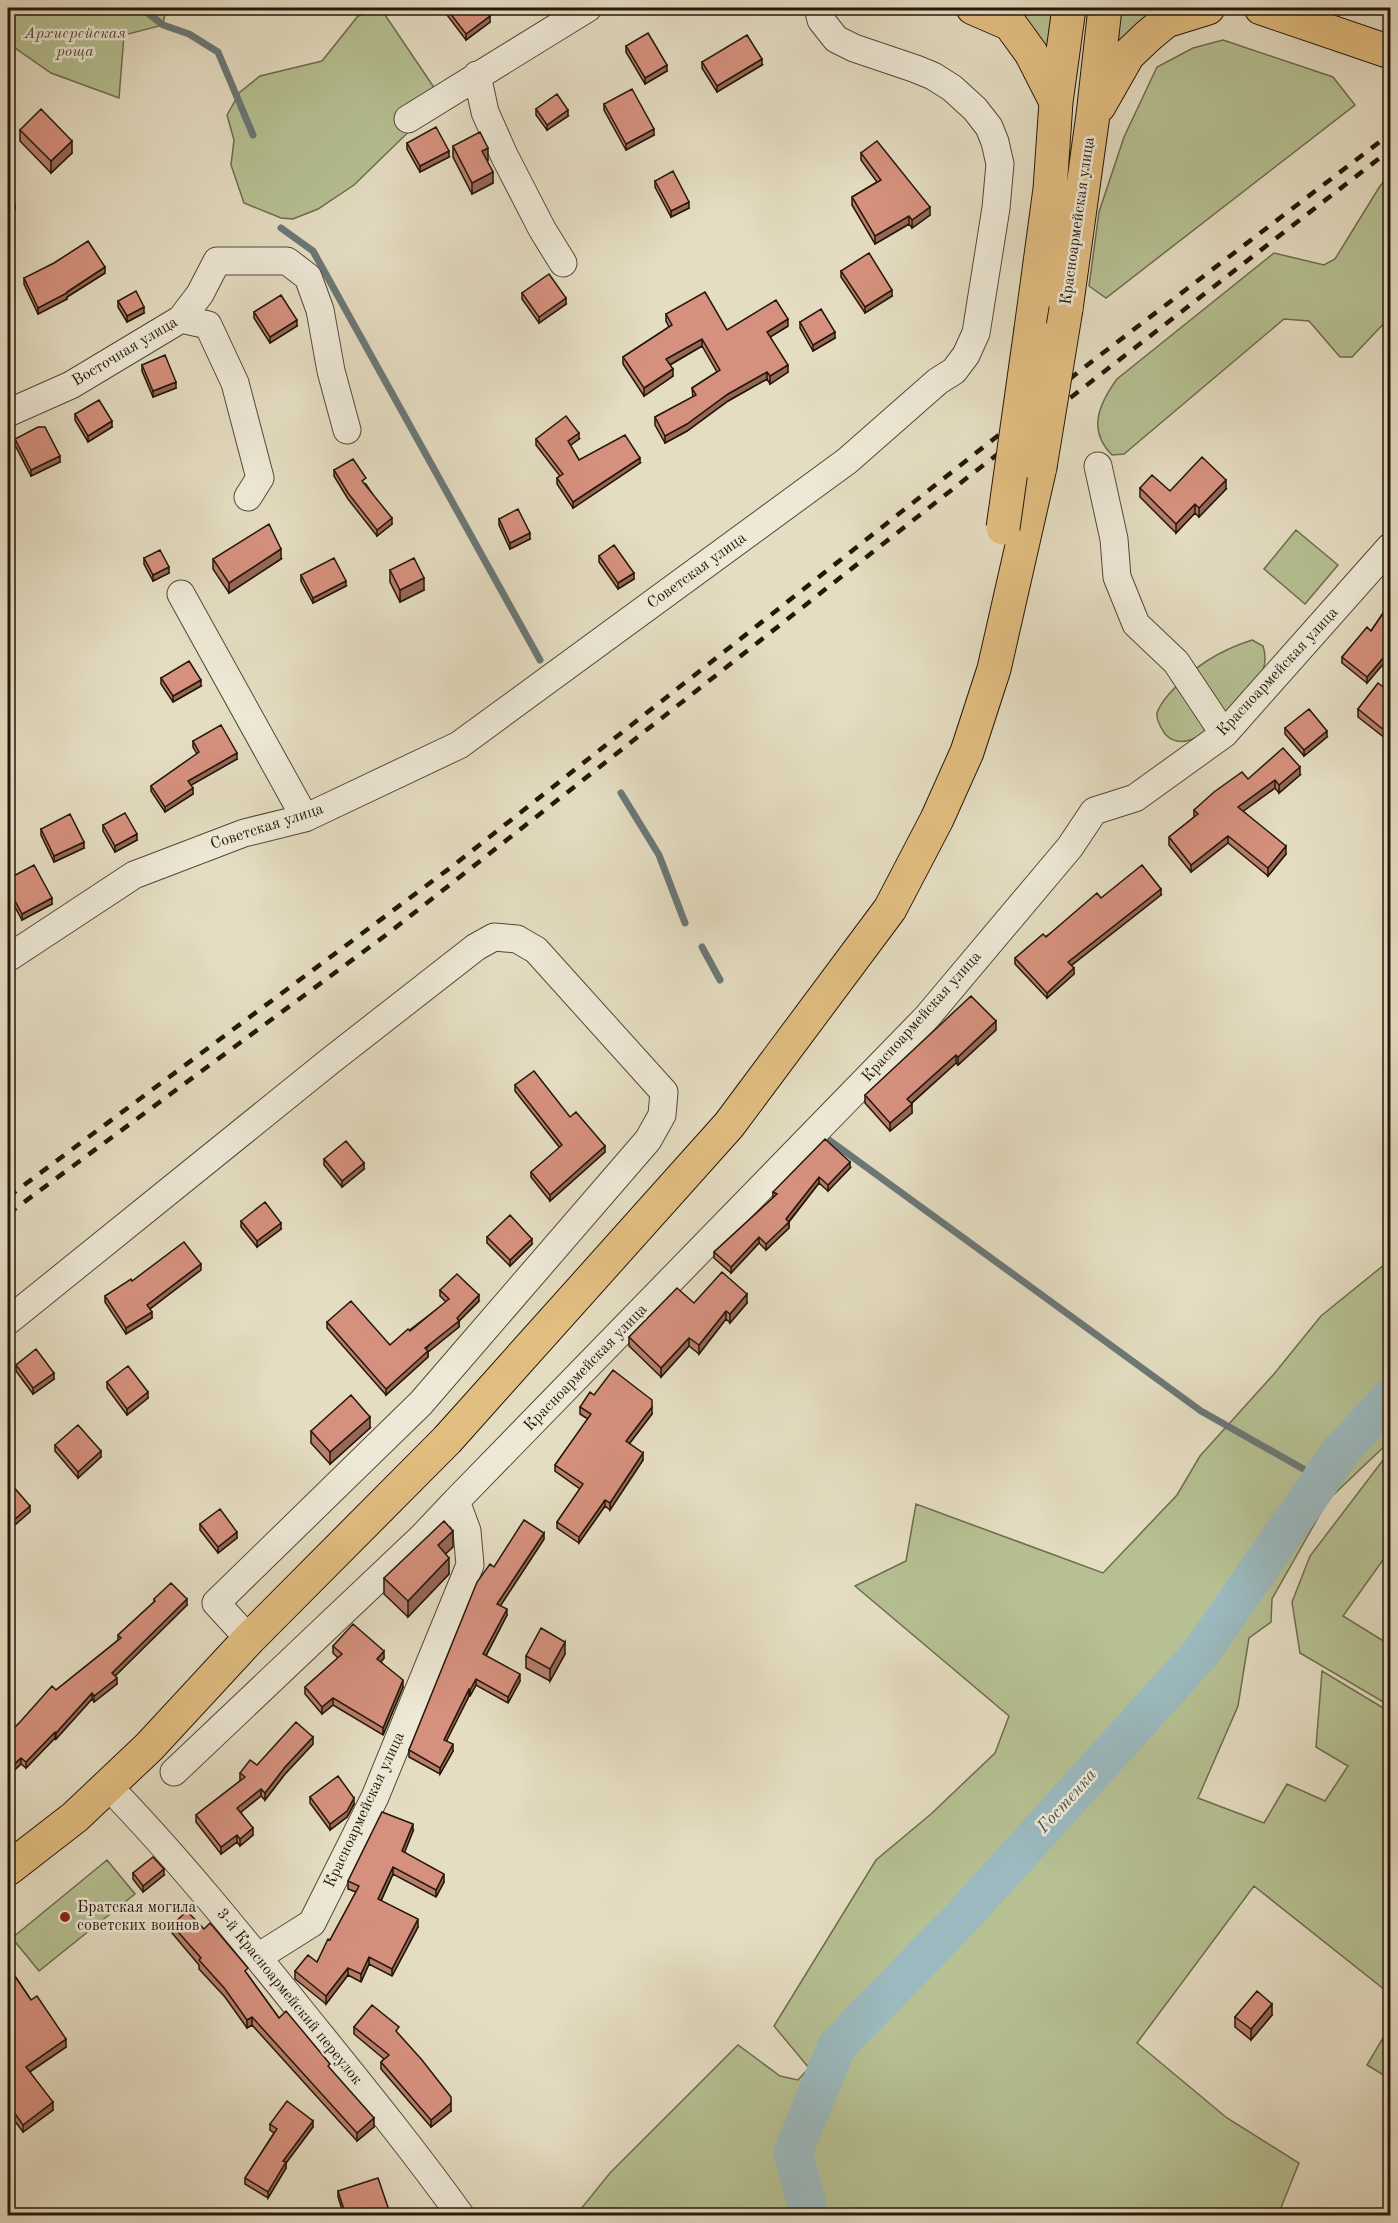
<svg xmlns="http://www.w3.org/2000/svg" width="1398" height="2223" font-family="'Old Standard TT',serif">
	<rect width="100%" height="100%" fill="#e5ddc2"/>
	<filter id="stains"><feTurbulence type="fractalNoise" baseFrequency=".00333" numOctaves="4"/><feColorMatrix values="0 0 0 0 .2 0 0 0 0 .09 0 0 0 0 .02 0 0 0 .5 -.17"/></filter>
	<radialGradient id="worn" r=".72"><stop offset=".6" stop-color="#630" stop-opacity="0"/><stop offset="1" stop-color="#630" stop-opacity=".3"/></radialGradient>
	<path fill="#b6c092" stroke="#6d6c4e" stroke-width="1.5" d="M8,8h158l-3,17 -39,10 -5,63 -68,-25 -43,-30z
		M993,8h67l-6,68z
		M1120,8h62l-73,70z
		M381,9l52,77 -3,25 -76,74 -36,24 -25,10 -12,-1 -37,-15 -13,-38 3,-25 -7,-25 13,-23 20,-16 62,-15 36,-45z
		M1223,40l110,37 22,28 -249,193 -17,-12 10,-74 25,-75 33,-70 36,-19z
		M1390,175v142l-38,40h-12l-31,-36 -25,-2 -160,135 -12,1c-25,-25 -13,-51 5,-76l157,-126 50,12 11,-6 45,-73z
		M1296,530l42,35 -33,39 -41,-35z
		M1252,640l11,6c7,21 -5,36 -20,51 -15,15 -55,63 -78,37 -4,-6 -9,-14 -8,-21 2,-7 7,-13 12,-19 24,-27 49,-43 83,-54z
		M1390,1260v181l-62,59 -56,99 -1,23 -22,16 -11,68 -40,92 66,25 23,-39 38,17 23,-35 -32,-19 6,-76 68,41v282l-136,-108 -117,157 90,75 72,45 -21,52h-702l34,-42 128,-128 42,31 18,4 11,-12 -35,-42 102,-166 55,-46 64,-61 14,-37 -154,-130 51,-25 10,-57 187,69 74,-78 23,-39 74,-82 47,-58z
		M1390,1451v99l-47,66 47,29v61l-90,-53 -8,-51 18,-46z
		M107,1860l28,34 -96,77 -27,-33z
		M1390,2026v53l-23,-14z"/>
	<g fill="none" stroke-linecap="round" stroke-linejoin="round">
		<path stroke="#6b7876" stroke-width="7" d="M141,8l22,17 26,9 29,18 35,83
			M281,228l32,23 227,409
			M621,793l38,62 26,68
			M702,947l18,33
			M829,1140l372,271 120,68"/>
		<path stroke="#9bb9be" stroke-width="39" d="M810,2216l-17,-64 44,-106 126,-130 237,-262 141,-203 49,-53"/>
		<g stroke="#544837" stroke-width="29">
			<path id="minor" d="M477,75l8,37 19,43 38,74 21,34
				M408,119l180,-111
				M181,319l27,6 27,58 25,95 -12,19
				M8,413l63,-28 110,-66 19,-25 17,-33h70l21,16 12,33 11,61 16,59
				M1098,466l16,73 3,38 19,47 40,38 48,72
				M181,594l124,224
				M8,958l126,-83 110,-42 61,-15 154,-73 388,-284 91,-80 16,-10 12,-16 10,-22 20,-125 4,-44 -5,-22 -6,-15 -14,-18 -23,-21 -19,-12 -17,-7 -62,-21 -18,-9 -15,-19 -3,-12
				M8,1321l322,-260 146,-114 18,-10 23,2 19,11 128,142 -2,23 -14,25 -227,263 -205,200 33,36
				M174,1772l249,-236 33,-35
				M108,1786c69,71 131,148 193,225 54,67 109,134 160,205
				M258,1957l54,-34 63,-126 95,-232 -3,-34 -11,-30 471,-484 143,-170 24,-36 41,-13 89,-64 166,-187"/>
		</g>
		<g stroke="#241709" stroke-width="35">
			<path id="major" d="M973,8l37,16 21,29 25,49
				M1261,8l129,44
				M1099,106l29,-51 20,-19 18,-15 42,-13
				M1066,309l27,-194 12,-107
				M1031,329l19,-140 6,-87 13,-94
				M8,1869l67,-52 74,-70 100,-108 198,-199 282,-315 161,-216 47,-90 30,-67 27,-83 46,-202"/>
		</g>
		<use href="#minor" stroke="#eee9d7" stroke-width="27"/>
		<use href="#major" stroke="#e2be81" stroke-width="33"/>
		<path stroke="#241709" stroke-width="4.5" stroke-dasharray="10 10" stroke-linecap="butt" d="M8,1197l446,-332 641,-506 295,-225
			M8,1214l378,-279 577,-454 427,-331"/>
		<g stroke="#241709" stroke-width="35" stroke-linecap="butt">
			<path id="major-bridge" d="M1040,467l26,-158
				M1003,528l28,-199"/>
		</g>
		<use href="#major-bridge" stroke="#e2be81" stroke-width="33"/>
	</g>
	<path fill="#b87d6c" stroke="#241709" stroke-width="1.5" d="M444,8h40l6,14 -24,18 -22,-29z
		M626,46l41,25 -22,13 -19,-32z
		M702,62l60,3 -45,27 -15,-24z
		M604,104l50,31 -28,15 -22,-40z
		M536,109l32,7 -21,14 -11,-15z
		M20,130l52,23 -21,20 -31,-32z
		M407,143l42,14 -29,15 -13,-23z
		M453,146l35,14 -1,1 6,22 -21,11 -19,-37z
		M861,153l69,62 -18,13 -3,-4 -34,20 -23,-39v-8l25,-15 -16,-22z
		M655,181l34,27 -18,9 -16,-30z
		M841,271l51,25 -27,17 -24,-36z
		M105,273l-38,24v2l-29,15 -14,-30v-6z
		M522,293l44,11 -27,19 -17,-24z
		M118,301l26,12 -17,9 -9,-15z
		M254,312l43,14 -27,17 -16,-25z
		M666,314l61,16 61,-4 -18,11 18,35 -18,12 -3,-5 -39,22 -41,30 -22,12 -10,-18v-8l38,-20 -1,-9 25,-16 -15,-26 -32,19 3,11 -29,20 -21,-32v-7l46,-30 -3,-6z
		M800,322l35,16 -22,13 -13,-23z
		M142,365l34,23 -23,9 -11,-26z
		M75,414l37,13 -24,15 -13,-22z
		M15,439l45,23 -29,14 -16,-31z
		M536,439h43l-9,6 9,15 61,3 -67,45 -16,-24v-6l3,-2 -24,-31z
		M334,470l32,14 26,40 -15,12 -29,-37 -14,-23z
		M1140,488l30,3 56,-2 -27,28 -4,-4 -19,20 -36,-36z
		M499,519l31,20 -20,10 -11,-24z
		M599,556l35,23 -16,10 -19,-27z
		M144,558l25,15 -16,8 -9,-17z
		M213,559h68l-52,34 -16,-24z
		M390,570l34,20 -24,12 -10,-20z
		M301,575l45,11 -33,17 -12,-22z
		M1390,603v53l-23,27 -25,-20v-6l29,-26z
		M161,678l40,8 -28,16 -12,-18z
		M1390,692v50l-32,-25v-8z
		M1285,728l42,9 -23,19 -19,-22z
		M193,741l44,18 -46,26 2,9 -28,18 -14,-21v-5l46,-32 -4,-7z
		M1300,775l-21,18 -4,-5 -32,23 43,43 -18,22 -40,-33 -37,29 -22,-27v-8l25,-20v-7l54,-31z
		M103,825l34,15 -22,12 -12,-21z
		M41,829l43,19 -30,14 -13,-27z
		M8,879l44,25 -30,16 -14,-26z
		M1161,895l-89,70 2,9 -27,24 -32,-34v-6l86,-60z
		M996,1030l-38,35 -2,-2 -45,41 1,9 -22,18 -25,-28v-8z
		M515,1085l55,32 35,35 -55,49 -19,-24v-5l29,-24 -45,-57z
		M324,1159l40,10 -22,18 -18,-22z
		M850,1168l-22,23 -9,-8 -30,39v6l-23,22 -7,-7 -28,30 -17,-15v-6l59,-54v-6z
		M241,1221l40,8 -24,18 -16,-20z
		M487,1237l45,7 -22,22 -23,-23z
		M201,1270l-51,39 2,9 -26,16 -21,-32v-6l27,-15z
		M440,1290l39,11 -20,20v6l-31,25v5l-42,38 -59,-67v-6l63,23 56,-43 -6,-6z
		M694,1303h53l-17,20 -4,-4 -27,35 -10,-8 -28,31 -32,-31v-9z
		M16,1365l38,14 -21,15 -17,-23z
		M107,1382l41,16 -21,17 -20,-27z
		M594,1395l58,19 -23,30 14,16 -33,50 -5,-4 -26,37 -22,-15v-6l23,-33 -25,-18v-6l33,-46 -8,-5v-7z
		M370,1428l-40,36 -19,-21v-12z
		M55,1445l46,12 -23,21 -23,-27z
		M200,1524l37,14 -19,15 -18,-23z
		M544,1539l-44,67 7,9 -21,41 34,25 -12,22 -32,-18 -6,11h-1l-23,45 7,10 -13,23 -31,-17v-7l85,-183z
		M453,1547l-8,7 4,20 -41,43 -24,-23v-16z
		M154,1599l33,6 -72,71 2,8 -23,18 -2,-3 -36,40 -1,-1 -29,30 -5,-4 -13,12v-42l48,-44 62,-50v-5l36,-33z
		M333,1646l51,12 -3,4 22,25 -20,48 -50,-30 -11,9 -17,-20v-7l33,-29 -5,-5z
		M565,1654l-15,27 -24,-13v-12z
		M313,1744l-28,30 -20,26 -4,-4 -20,16 12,23 -13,11 -3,-4 -16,12 -25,-32v-7l44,-34v-8l17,-8z
		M310,1797l44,7 -7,13 -17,13 -20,-27z
		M413,1831l-9,21 40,30 -8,15 -43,-23 -12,27 37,26 -26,49 -23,-12 -8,18 -13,-7 -22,29 -31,-25v-8l22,-9 13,-22 26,-48 -8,-3v-8z
		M133,1873l31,2 -21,17 -10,-13z
		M172,1925l32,4 44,46 31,43 51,51 44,58 -17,14 -105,-116 -5,3 -22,-31 -26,-28v-4l-27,-32z
		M8,1966l23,34 35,47 -36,25 23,38 -30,22 -15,-20z
		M1272,2015l-21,25 -16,-13v-10z
		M354,2027l45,8 52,76 -20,16 -50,-58v-7l3,-3 -30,-25z
		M270,2124l43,3 -27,36v5l-18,30 -23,-14v-6l29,-45 -4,-3z
		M338,2191l53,25h-47l-6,-19z"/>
	<path fill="#966658" stroke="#241709" stroke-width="1.5" d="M490,16v6l-24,18v-6z
		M762,59v6l-45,27v-6z
		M667,65v6l-22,13v-6z
		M568,110v6l-21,14v-5z
		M654,129v6l-28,15v-6z
		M72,141v12l-21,20v-12z
		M488,148v12l-6,3v-12z
		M449,151v6l-29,15v-6z
		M493,172v11l-21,11v-11z
		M689,202v6l-18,9v-6z
		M15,205v5l-7,5v-6z
		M930,207v8l-18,13v-8z
		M909,216v8l-34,20v-8z
		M105,267v6l-38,24v2l-29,15v-6l29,-16z
		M892,290v6l-27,17v-6z
		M566,298v6l-27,19v-6z
		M144,307v6l-17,9v-6z
		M788,319v7l-21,13v-7z
		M297,320v6l-27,17v-6z
		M835,332v6l-22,13v-6z
		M702,339v7l-36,21v-8z
		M788,365v7l-18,12v-8z
		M673,369v7l-29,20v-8z
		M767,372v7l-39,22 -41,30 -22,12v-7l63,-42z
		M176,382v6l-23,9v-6z
		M112,421v6l-24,15v-6z
		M579,433v6l-11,8v-6z
		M60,456v6l-29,14v-6z
		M640,458v5l-67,45v-6z
		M1226,480v9l-27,28v-9z
		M1195,504v9l-19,20v-9z
		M392,518v6l-15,12v-6z
		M530,533v6l-20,10v-6z
		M281,549v10l-52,34v-10z
		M169,567v6l-16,8v-6z
		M634,573v6l-16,10v-6z
		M424,578v12l-24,12v-12z
		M346,581v5l-33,17v-5z
		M1390,650v6l-23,27v-6z
		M201,680v6l-28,16v-6z
		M1327,731v6l-23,19v-6z
		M237,753v6l-49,28v-6z
		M1300,767v8l-21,18v-8z
		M1275,780v8l-37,27v-8z
		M193,788v6l-28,18v-5z
		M137,834v6l-22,12v-6z
		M1228,836v7l-37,29v-7z
		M84,842v6l-30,14v-6z
		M1286,846v8l-18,22v-8z
		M1161,889v6l-93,73v-6z
		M52,898v6l-30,16v-6z
		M1074,968v6l-27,24v-5z
		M996,1021v9l-38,35v-8z
		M956,1055v8l-49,44v-8z
		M912,1104v9l-22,18v-8z
		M605,1146v6l-55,49v-6z
		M850,1162v6l-22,23v-6z
		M364,1163v6l-22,18v-6z
		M819,1177v6l-33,42 3,-3v6l-23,22v-6z
		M281,1223v6l-24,18v-6z
		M759,1237v6l-28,30v-6z
		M532,1239v5l-22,22v-6z
		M201,1264v6l-54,41v-6z
		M747,1294v9l-17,20v-9z
		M479,1295v6l-20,20v6l-31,25v5l-42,38v-6z
		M726,1311v8l-27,35v-9z
		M152,1312v6l-26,16v-6z
		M689,1338v8l-28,31v-9z
		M54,1373v6l-21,15v-6z
		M148,1392v6l-21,17v-6z
		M652,1407v7l-26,34v-7z
		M370,1417v11l-40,36v-12z
		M101,1451v6l-23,21v-6z
		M643,1453v7l-33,50v-7z
		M605,1500v6l-26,37v-6z
		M30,1506v6l-22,19v-6z
		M453,1531v16l-15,14v-16z
		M237,1532v6l-19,15v-6z
		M544,1533v6l-47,72v-7z
		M449,1558v16l-41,43v-16z
		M187,1599v6l-75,74v-6z
		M507,1609v6l-24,46v-7z
		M565,1642v12l-15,27v-12z
		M384,1651v7l-7,8v-7z
		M520,1674v7l-12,22v-6z
		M117,1678v6l-23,18v-6z
		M476,1679v6l-6,11v-6z
		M403,1680v7l-20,48v-7z
		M469,1689v7l-25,50v-6z
		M92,1693v6l-36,40v-6z
		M333,1698v7l-11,9v-7z
		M55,1732v6l-29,30v-6z
		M313,1737v7l-28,30 -20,26v-7l20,-26z
		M453,1744v7l-13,23v-6z
		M21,1758v6l-13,12v-6z
		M261,1789v7l-24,19v-7z
		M354,1798v6l-7,13 -17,13v-6z
		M413,1824v7l-11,28v-8z
		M253,1828v7l-13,11v-7z
		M237,1835v7l-16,12v-7z
		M393,1867v7l-15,33v-8z
		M164,1869v6l-21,17v-6z
		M444,1874v8l-8,15v-7z
		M418,1919v8l-26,49v-7z
		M369,1957v7l-8,18v-8z
		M348,1968v7l-22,29v-8z
		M1272,2004v11l-21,25v-11z
		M252,2017v8l-5,3v-8z
		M66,2039v8l-40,27v-7z
		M53,2102v8l-30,22v-7z
		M451,2103v8l-20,16v-7z
		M374,2118v9l-17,14v-8z
		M313,2121v6l-27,36v5l-18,30v-6l15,-31z"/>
	<path fill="#d6917e" stroke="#241709" stroke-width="1.5" d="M446,8h38l6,8 -24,18z
		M648,33l19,32 -22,13 -19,-32z
		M747,35l15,24 -45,27 -15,-24z
		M632,89l22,40 -28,15 -22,-40z
		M557,94l11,16 -21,15 -11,-16z
		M41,109l31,32 -21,20 -31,-31z
		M436,127l13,24 -29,15 -13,-23z
		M480,132l8,16 -6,3 11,21 -21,11 -19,-37z
		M877,141l53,66 -18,13 -3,-4 -34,20 -23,-39 29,-17 -20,-27z
		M673,171l16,31 -18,9 -16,-30z
		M8,194l7,11 -7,4z
		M88,241l17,26 -38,25v1l-29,15 -14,-30 30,-15z
		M869,253l23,37 -27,17 -24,-36z
		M549,274l17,24 -27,19 -17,-24z
		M136,291l8,16 -17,9 -9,-15z
		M705,292l22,38 49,-30 12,19 -21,13 21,33 -18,11 -3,-4 -39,22 -41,30 -22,12 -10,-19 41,-22 -4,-7 28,-18 -18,-31 -36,20 7,10 -29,19 -21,-31 49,-32 -6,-11z
		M281,295l16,25 -27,17 -16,-25z
		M821,309l14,23 -22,13 -13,-23z
		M165,355l11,27 -23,9 -11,-26z
		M99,400l13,21 -24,15 -13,-22z
		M566,416l13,17 -11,8 11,19 46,-25 15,23 -67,44 -16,-24 6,-4 -27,-35z
		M38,427h7l15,29 -29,14 -16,-31z
		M1202,457l24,23 -27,28 -4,-4 -19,20 -36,-36 12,-13 18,16z
		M353,459l13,19 -4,3 30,37 -15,12 -29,-37 -14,-23z
		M518,509l12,24 -20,10 -11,-24z
		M269,524l12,25 -52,34 -16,-24z
		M614,545l20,28 -16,10 -19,-27z
		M160,550l9,17 -16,8 -9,-17z
		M334,558l12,23 -33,17 -12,-23z
		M414,558l10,20 -24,12 -10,-20z
		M1390,603v47l-23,27 -25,-20 25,-30 4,4z
		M189,661l12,19 -28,16 -12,-18z
		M1378,683l12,9v43l-32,-26z
		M1309,709l18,22 -23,19 -19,-22z
		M221,725l16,28 -49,28 5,7 -28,19 -14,-21 48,-34 -6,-11z
		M1283,748l17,19 -21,18 -4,-5 -37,27 48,39 -18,22 -40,-32 -37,29 -22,-28 29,-23 -4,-4 20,-18 28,-20 6,7z
		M125,813l12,21 -22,12 -12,-21z
		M70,814l14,28 -30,14 -13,-27z
		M34,865l18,33 -30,16 -14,-26v-9z
		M1142,865l19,24 -93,73 6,6 -27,25 -32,-35 28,-24 3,3 51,-44 4,5z
		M971,996l25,25 -38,36 -2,-2 -49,44 5,5 -22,19 -25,-28z
		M534,1071l36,46 6,-5 29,34 -55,49 -19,-23 31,-27 -47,-60z
		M825,1139l25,23 -22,23 -9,-8 -33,42 3,3 -23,22 -7,-7 -28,30 -17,-15 63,-58 -4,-2z
		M346,1141l18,22 -22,18 -18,-22z
		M265,1202l16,21 -24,18 -16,-20z
		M510,1215l22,24 -22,21 -23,-23z
		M184,1242l17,22 -54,41 5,7 -26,16 -21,-32 26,-17 1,2z
		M722,1272l25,22 -17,20 -4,-3 -27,34 -10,-7 -28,30 -32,-31 48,-49 17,15z
		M457,1274l22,21 -22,23 2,3 -34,27 3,3 -42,38 -59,-67 24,-21 39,44 18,-16 2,2 39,-32 -9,-9z
		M36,1349l18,24 -21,15 -17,-23z
		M128,1366l20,26 -21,17 -20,-27z
		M613,1370l39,30v7l-26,34 17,12 -33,50 -5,-3 -26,37 -22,-15 26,-38 -28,-19 36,-51 -11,-7 10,-15 4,3z
		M351,1395l19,22 -40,35 -19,-21z
		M78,1425l23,26 -23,21 -23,-27z
		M12,1485l18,21 -22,19v-36z
		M220,1509l17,23 -19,15 -18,-23z
		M524,1520l20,13 -47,71 10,5 -24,45 37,20 -12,23 -32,-18 -6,11 -1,-1 -25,51 9,4 -13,24 -31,-18 68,-168 13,-18 4,3z
		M444,1521l9,10 -15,14 11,13 -41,43 -24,-23z
		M171,1583l16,16 -75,74 5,5 -23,18 -2,-3 -36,40 -1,-1 -29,30 -5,-4 -13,12v-36l12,-12 32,-36 4,4 65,-52 -3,-3 37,-34 -1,-2z
		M353,1624l31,27 -7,8 26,21 -20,48 -50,-30 -11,9 -17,-20 37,-33 -9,-8z
		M541,1628l24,14 -15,27 -24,-13z
		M296,1722l17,15 -28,30 -20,26 -4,-4 -24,19 16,20 -13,11 -3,-4 -16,12 -25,-32 49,-38 -5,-4 10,-13 7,5z
		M338,1776l16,22 -7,13 -17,13 -20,-27z
		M382,1812l31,12 -11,27 42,23 -8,16 -43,-23 -15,32 40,20 -26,50 -23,-12 -8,17 -13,-6 -22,28 -31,-25 13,-16 9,7 11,-23 2,1 29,-54 -11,-5z
		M153,1857l11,12 -21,17 -10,-13z
		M187,1911l17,18 6,-6 38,45 -3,3 34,47 7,-7 44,53 -2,2 46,52 -17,15 -105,-116 -5,3 -22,-31 -26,-29 2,-2 -29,-33z
		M8,1966l23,34 6,-4 29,43 -40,28 27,35 -30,23 -15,-21z
		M1257,1991l15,13 -21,25 -16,-12z
		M372,2005l27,22 -3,4 26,29 29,37v6l-20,17 -50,-58 8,-7 -35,-28z
		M287,2101l26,20 -30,40 3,1 -18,30 -23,-14 32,-49 -7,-5z
		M378,2178l13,38h-45l-8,-25z"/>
	<circle fill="#8f2418" stroke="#eee9d7" stroke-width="2" cx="65" cy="1917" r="6"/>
	<g text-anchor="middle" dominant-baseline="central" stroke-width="5" stroke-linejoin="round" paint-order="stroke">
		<g font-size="16" font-style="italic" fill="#504a32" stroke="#eee9d7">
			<text x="75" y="34">Архиерейская<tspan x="75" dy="18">роща</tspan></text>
		</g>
		<g font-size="16" fill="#241709" stroke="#eee9d7">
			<text transform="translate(1078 221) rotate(-82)">Красноармейская улица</text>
			<text transform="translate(125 352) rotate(-31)">Восточная улица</text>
			<text transform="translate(697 571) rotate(-36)">Советская улица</text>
			<text transform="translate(1278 672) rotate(-47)">Красноармейская улица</text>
			<text transform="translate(267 827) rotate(-18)">Советская улица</text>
			<text transform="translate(922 1017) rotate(-48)">Красноармейская улица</text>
			<text transform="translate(586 1368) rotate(-46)">Красноармейская улица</text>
			<text transform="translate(365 1810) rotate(-65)">Красноармейская улица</text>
			<text transform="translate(289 1997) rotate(51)">3-й Красноармейский переулок</text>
		</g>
		<g font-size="16" fill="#241709" stroke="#eee9d7" text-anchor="start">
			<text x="77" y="1908">Братская могила<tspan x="77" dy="18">советских воинов</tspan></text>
		</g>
		<g font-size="18" font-style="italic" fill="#4e5048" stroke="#eee9d7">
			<text transform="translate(1067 1801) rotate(-48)">Гостенка</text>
		</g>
	</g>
	<rect width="1398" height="2223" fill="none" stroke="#e5ddc2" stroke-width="30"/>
	<rect x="9" y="9" width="1380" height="2205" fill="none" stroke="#241709" stroke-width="3"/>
	<rect x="15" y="15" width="1368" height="2193" fill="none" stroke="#241709" stroke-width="1.5"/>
	<rect width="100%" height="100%" filter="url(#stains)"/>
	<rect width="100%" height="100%" fill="url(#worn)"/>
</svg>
